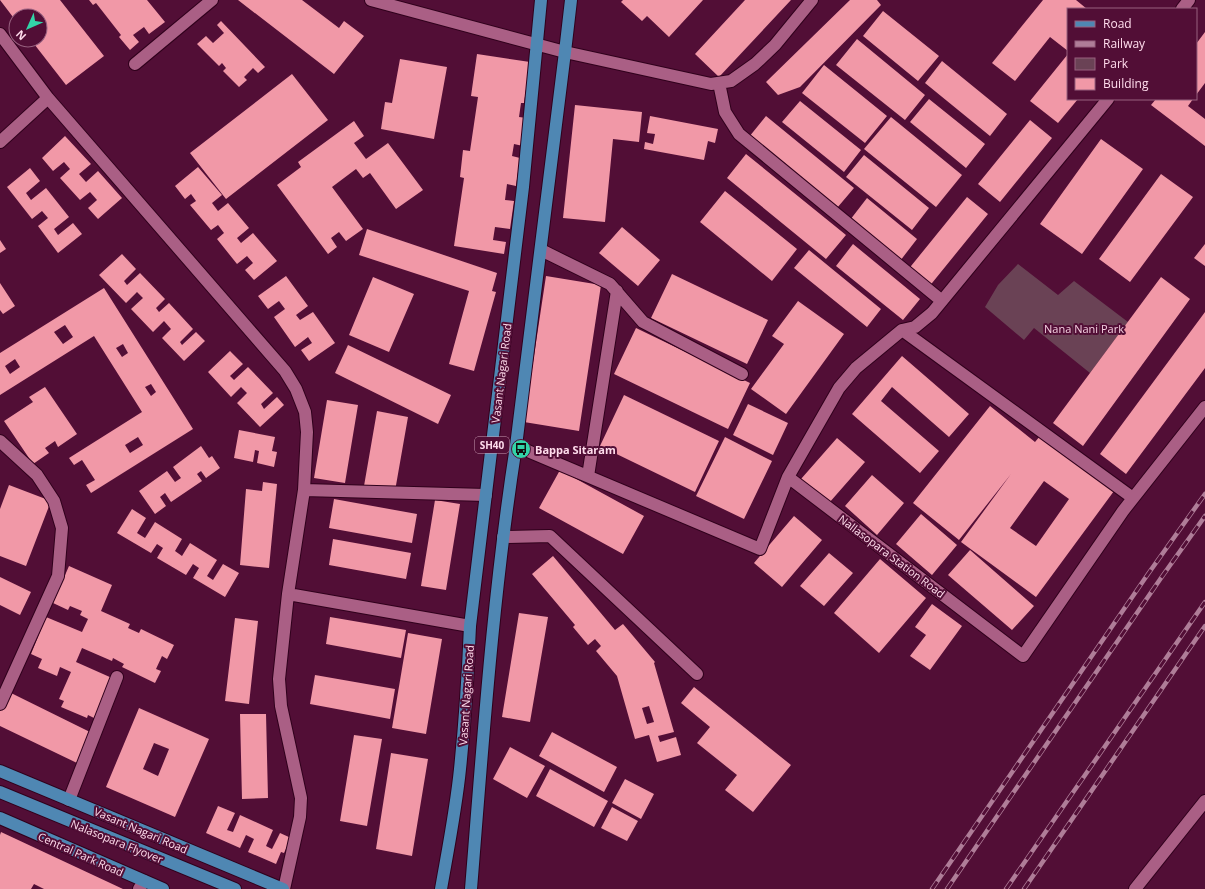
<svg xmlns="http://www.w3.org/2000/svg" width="1205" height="889" font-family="'Open Sans',sans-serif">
	<rect width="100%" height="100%" fill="#520e36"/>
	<path fill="#6a4255" d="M1018,264l40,31 16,-14 54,41 -38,51 -56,-45 -10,12 -39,-33 13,-22z"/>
	<path fill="#f198a7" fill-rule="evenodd" d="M0,0h60l44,56 -38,29 -35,-45h9v-24h-24v5z
		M89,0h58l18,22 -16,12 -5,-7 -11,8 6,7 -9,8 -11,-13 2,-2 -25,-32 -3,2z
		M238,0h64l37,28 5,-7 20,15 -30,38z
		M623,0h80l-34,37 -22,-21 -5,5 -21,-19z
		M745,0h46l-72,77 -24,-23z
		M850,0h27l4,5 -81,82 -22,8 -12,-13z
		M1043,0h33l11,9h-19v42l-18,-14 -35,44 -23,-18z
		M883,11l56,45 -21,25 -55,-45z
		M221,21l44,46 -7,6 -5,-5 -9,9 3,3 -8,7 -16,-16 3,-3 -4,-5 -3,3 -22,-22 9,-8 7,7 11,-10 -7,-8z
		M1205,32v51l-9,12v-51z
		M857,39l68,56 -20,25 -69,-55z
		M477,54l53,8 -6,41h-3l-2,14 8,1 -4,28 -9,-2 -2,12 8,2 -4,28 -9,-2 -2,16 9,1 -4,28 -15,-2 -2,13 13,2 -2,12 -50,-8 10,-68 -4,-1 3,-27 7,1 8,-54 -7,-1z
		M1068,54v45h10l-20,24 -28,-22z
		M400,59l47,8 -13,72 -53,-10 4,-27 7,1z
		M942,61l65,53 -17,22 -65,-53z
		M824,65l63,51 -22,27 -63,-50z
		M292,74l36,46 -102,79 -36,-46z
		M929,99l56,45 -19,24 -56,-46z
		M1156,99h37l-5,7 17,13v27l-54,-41z
		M800,101l61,49 -17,22 -62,-50z
		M575,105l67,7 -3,30 -26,-3 -8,83 -42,-4z
		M650,116l68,13 -3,14 -7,-2 -4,19 -60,-11 1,-7 8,2 2,-10 -8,-1z
		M766,116l88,72 -17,20 -88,-71z
		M891,117l71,58 -26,32 -72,-58z
		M1030,120l22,18 -52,64 -22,-18z
		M354,121l10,15 -10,7 12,16 22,-16 35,47 -27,19 -26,-36 -7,5 -7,-9 -24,18 31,42 -17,12 -7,-9 -8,6 6,9 -9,7 -51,-69 24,-18 -3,-5z
		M65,136l26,28 -12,10 7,8 12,-11 24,27 -24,21 -10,-11 9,-8 -7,-8 -10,8 -20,-22 10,-9 -6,-7 -11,9 -11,-13z
		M1101,139l42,30 -61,85 -42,-30z
		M746,154l100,81 -20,24 -99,-81z
		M864,155l65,53 -17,22 -66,-53z
		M198,167l24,28 -10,8 6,8 10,-8 21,25 -12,10 4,5 12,-10 24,28 -23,19 -9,-10 8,-7 -6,-7 -10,8 -20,-25 7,-6 -6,-8 -7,5 -21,-25 6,-4 -5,-7 -6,5 -10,-13z
		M30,168l10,13 -14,12 5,7 15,-12 23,29 -15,12 4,6 15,-12 9,11 -24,19 -20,-27 10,-8 -6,-7 -10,8 -25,-32z
		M1161,174l32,23 -63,85 -31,-23z
		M725,191l72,58 -25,32 -72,-59z
		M967,197l21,17 -60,74 -21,-17z
		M867,198l50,41 -17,22 -50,-41z
		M622,227l38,33 -22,26 -39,-33z
		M367,229l130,44 -5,18 4,1 -22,79 -25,-7 20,-73 -110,-36z
		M0,240l6,9 -6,4z
		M853,244l67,55 -17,21 -67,-54z
		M1205,244v22l-11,-8z
		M809,250l72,59 -14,18 -73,-59z
		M122,254l14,15 -12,12 3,4 13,-12 25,26 -9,9 3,4 10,-9 24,26 -13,13 2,3 14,-13 9,9 -21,20 -22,-23 9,-9 -7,-8 -11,11 -22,-23 12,-11 -6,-6 -11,11 -27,-28z
		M672,274l96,46 -21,44 -96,-46z
		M286,276l22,30 -12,9 4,5 13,-8 22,31 -26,18 -8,-11 11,-7 -4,-6 -13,10 -21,-30 11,-8 -6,-8 -11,8 -10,-13z
		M546,276l55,9 -22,146 -55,-9z
		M373,277l41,17 -25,58 -40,-17z
		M1161,277l29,22 -107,147 -30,-23z
		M0,283l15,23 -12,8 -3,-4z
		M104,288l89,141 -102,64 -5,-8 9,-5 -13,-20 -8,5 -5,-7 73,-46 -48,-76 -94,59v-42zM65,325l8,12 -10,7 -9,-12zM123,344l5,9 -6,4 -6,-9zM15,359l5,8 -10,7 -5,-8zM151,384l5,8 -5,4 -6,-9zM138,437l5,8 -13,8 -5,-8z
		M798,301l46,33 -58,80 -35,-25 33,-45 -12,-8z
		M1205,312v56l-79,106 -26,-20z
		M636,328l114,55 -22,46 -114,-55z
		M348,345l103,50 -13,29 -103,-51z
		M230,351l13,13 -13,12 4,4 14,-13 25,26 -12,11 3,5 13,-12 7,8 -24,22 -23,-24 10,-10 -6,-6 -10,10 -23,-25z
		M902,356l67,58 -20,23 -57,-50 -11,14 58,50 -19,22 -68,-59z
		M45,387l32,47 -19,13 -3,-6 -10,7 4,5 -16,11 -29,-43 29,-19 -4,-5z
		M624,395l95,46 -24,51 -95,-46z
		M327,400l31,5 -13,78 -31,-5z
		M748,404l40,19 -15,32 -40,-20z
		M990,406l45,36 5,-6 74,55 -78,106 -75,-55 50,-68 -52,66 -46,-37zM1044,481l25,18 -33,47 -26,-18z
		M377,411l31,6 -13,74 -31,-5z
		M239,430l36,7 -3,14 5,1 -3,15 -17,-4 2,-12 -4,-1 -2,12 -19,-4z
		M725,437l47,24 -28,58 -48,-23z
		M837,438l28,24 -36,41 -28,-24z
		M201,446l8,12 3,-2 8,12 -14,10 -5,-7 -4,3 5,7 -31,21 -6,-9 -5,4 6,9 -11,8 -16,-23 28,-20 8,11 6,-4 -8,-11z
		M560,470l84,46 -21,38 -84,-46z
		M872,475l32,28 -27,32 -32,-29z
		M263,482l14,2 -8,84 -29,-3 6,-76 16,2z
		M9,485l42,16 -25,65 -26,-10v-47z
		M334,499l83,15 -5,29 -83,-15z
		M435,500l25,4 -14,86 -25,-4z
		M132,509l14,9 -9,15 8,5 10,-16 27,17 -7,12 7,5 8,-13 27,17 -10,16 6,4 10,-16 16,9 -14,24 -32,-19 6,-10 -6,-4 -7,11 -29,-17 6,-10 -6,-4 -6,9 -34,-20z
		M921,514l36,31 -25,30 -36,-31z
		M794,516l28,24 -40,47 -28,-24z
		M333,539l78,14 -5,26 -77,-14z
		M970,550l64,56 -22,24 -64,-55z
		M829,553l24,20 -29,33 -24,-20z
		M553,556l62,74 8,-6 32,38 -1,1 20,69 -16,4 2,6 16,-5 5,18 -24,7 -8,-27 -14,4 -18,-63 -21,-25 5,-5 -6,-7 -7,6 -15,-18 2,-2 -43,-51zM649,706l5,16 -7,2 -5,-16z
		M880,559l46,39 -47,55 -45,-40z
		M69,566l43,19 -11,26 29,13 -2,4 11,5 2,-4 33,16 -7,14 -5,-3 -6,13 5,2 -6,12 -33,-16 2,-3 -11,-6 -1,3 -30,-13 -6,14 36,16 -18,40 -6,-3 -1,3 -26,-11 3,-6 -5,-2 12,-27 -11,-5 -3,9 -19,-8 4,-9 -11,-5 15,-37 36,15 6,-13 -8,-4 2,-4 -12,-5 -2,4 -15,-7z
		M0,577l31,15 -11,23 -20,-10z
		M932,604l30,22 -32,44 -20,-14 16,-21 -11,-8z
		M519,613l29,4 -18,105 -28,-5z
		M330,617l76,13 -5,28 -75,-14z
		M235,618l23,3 -9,83 -24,-3z
		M408,633l34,6 -16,95 -34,-6z
		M315,675l80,14 -5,30 -80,-15z
		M694,687l97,78 -38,47 -28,-22 12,-15 -40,-32 13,-16 -29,-24z
		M9,692l83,41 -15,30 -77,-37v-15z
		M139,708l70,31 -34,78 -69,-30zM154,743l15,6 -11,27 -15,-7z
		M240,714h26l2,84 -26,1z
		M552,732l65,35 -13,25 -65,-36z
		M354,735l28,4 -15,87 -27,-5z
		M510,747l35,19 -18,32 -34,-19z
		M391,753l37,6 -16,97 -36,-7z
		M550,769l58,32 -14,26 -58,-31z
		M625,779l29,15 -13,25 -29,-16z
		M218,806l17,7 -8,17 6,2 7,-17 33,15 -7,16 6,3 8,-16 11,5 -7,15 -3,-1 -5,12 -28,-12 6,-13 -8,-4 -6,13 -34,-15z
		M612,807l26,14 -11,20 -26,-13z
		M1,832l122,57h-79l-10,-5 -3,5h-31v-54z"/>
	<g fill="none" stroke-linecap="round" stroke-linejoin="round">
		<g stroke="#30001c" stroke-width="14">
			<path id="minor" d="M371,0l194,52 146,32 20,-3 24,-17 20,-19 37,-45
				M1182,9l7,-9
				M0,34l48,64 237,273 11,18 9,23 2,20 -3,58 -16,104 -9,85 2,27 20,92 -1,19 -16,72
				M135,64l77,-64
				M719,83l6,29 14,22 203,167
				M0,142l48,-44
				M541,250l69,34 33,38 99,52
				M902,330l231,168
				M0,441l37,34 17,26 8,27 -4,48 -58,128
				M516,446l244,103 28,-72 235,179 100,-145 82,-104
				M588,476l29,-185
				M788,477l51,-89 17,-20 46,-38 13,-3 17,-14 176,-214
				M304,490l182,5
				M503,537l47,-1 147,138
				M288,594l182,32
				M69,800l48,-123
				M139,889l5,-8
				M1135,889l70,-88"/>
		</g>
		<g stroke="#30001c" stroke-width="14">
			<path id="major" d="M0,771l283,118
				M0,792l235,97
				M0,818l163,71
				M441,889c7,-40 15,-80 19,-120 5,-48 8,-95 10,-143l53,-439 18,-187
				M471,889c12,-148 22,-296 45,-443l49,-394 6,-52"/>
		</g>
		<use href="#minor" stroke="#aa5f85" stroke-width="12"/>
		<use href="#major" stroke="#4f87b3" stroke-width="12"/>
		<g stroke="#af7d98" stroke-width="4.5">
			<path id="rail" d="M932,889l216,-315 57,-80
				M947,889l214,-311 44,-62
				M1006,889l199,-287
				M1024,889l181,-263"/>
		</g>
		<use href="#rail" stroke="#520e36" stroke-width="3" stroke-dasharray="9" stroke-linecap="butt"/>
	</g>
	<defs>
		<g id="bus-disc" transform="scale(1)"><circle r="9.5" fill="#32d4a8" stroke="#520e36"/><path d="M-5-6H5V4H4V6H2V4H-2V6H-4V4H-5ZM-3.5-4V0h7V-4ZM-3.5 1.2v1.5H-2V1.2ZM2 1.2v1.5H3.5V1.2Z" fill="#111"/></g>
	</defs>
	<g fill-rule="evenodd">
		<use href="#bus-disc" x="521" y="449"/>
	</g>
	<g text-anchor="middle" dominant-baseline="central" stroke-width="4" stroke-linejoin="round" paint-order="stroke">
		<rect fill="#520e36" stroke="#cb9eb5" stroke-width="1" x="475" y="437" width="34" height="16" rx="3"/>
		<g font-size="10" font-weight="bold" fill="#ffdcec">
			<text x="492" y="445">SH40</text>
		</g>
		<g font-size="11" fill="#f4cfe0" stroke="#520e36">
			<text x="1084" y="328">Nana Nani Park</text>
		</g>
		<g font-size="11" fill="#ffdcec" stroke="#520e36">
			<text transform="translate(501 373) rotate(-83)">Vasant Nagari Road</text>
			<text transform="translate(892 556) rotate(37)">Nallasopara Station Road</text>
			<text transform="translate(466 695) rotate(-86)">Vasant Nagari Road</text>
			<text transform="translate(141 830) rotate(23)">Vasant Nagari Road</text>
			<text transform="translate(117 841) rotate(22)">Nalasopara Flyover</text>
			<text transform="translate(81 854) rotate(24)">Central Park Road</text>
		</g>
		<g font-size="11" font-weight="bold" fill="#ffdcec" stroke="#520e36" text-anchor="start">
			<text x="535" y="449">Bappa Sitaram</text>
		</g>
	</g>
	<rect x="1067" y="8" width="130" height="92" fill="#520e36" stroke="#97607f"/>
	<rect x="1075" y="21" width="20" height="6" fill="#4f87b3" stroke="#97607f"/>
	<text x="1103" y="28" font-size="12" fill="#ffdcec">Road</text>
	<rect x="1075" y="41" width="20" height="6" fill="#af7d98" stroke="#97607f"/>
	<text x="1103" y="48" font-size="12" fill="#ffdcec">Railway</text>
	<rect x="1075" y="58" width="20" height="12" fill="#6a4255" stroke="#97607f"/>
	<text x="1103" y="68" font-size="12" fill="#ffdcec">Park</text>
	<rect x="1075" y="78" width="20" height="12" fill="#f198a7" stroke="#97607f"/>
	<text x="1103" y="88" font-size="12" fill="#ffdcec">Building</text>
	<g transform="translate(28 28) rotate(225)"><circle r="19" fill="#520e36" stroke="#97607f"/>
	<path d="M0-3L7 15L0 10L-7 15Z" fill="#32d4a8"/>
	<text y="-6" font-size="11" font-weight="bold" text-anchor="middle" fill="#ffdcec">N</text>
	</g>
</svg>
